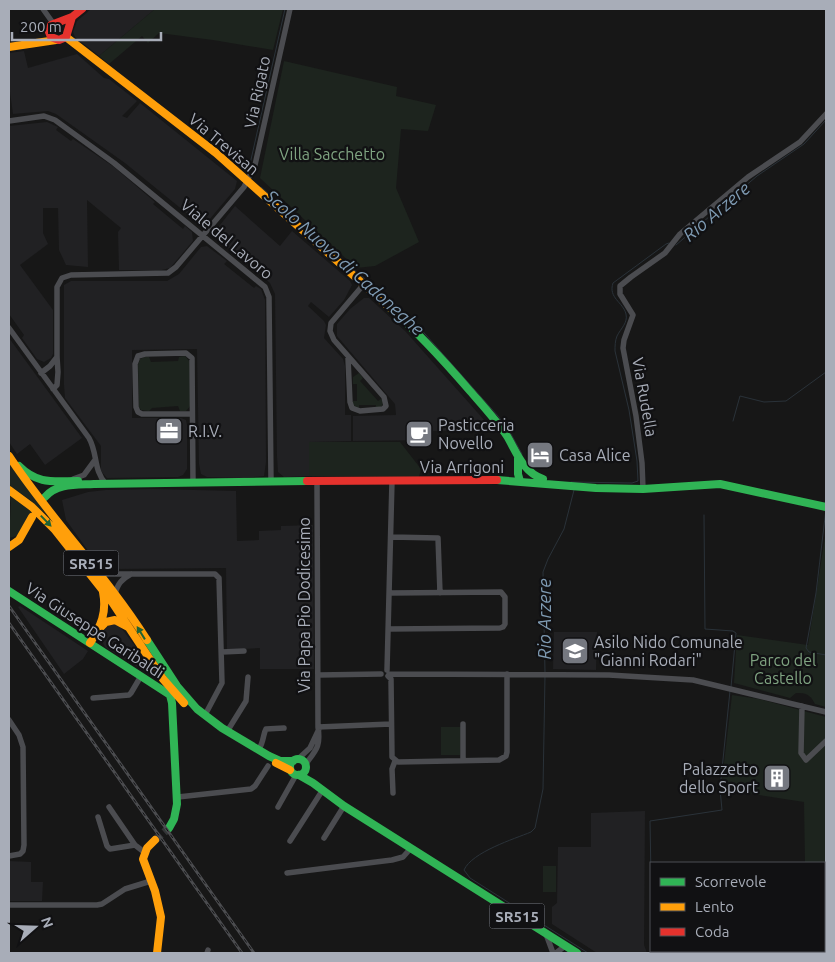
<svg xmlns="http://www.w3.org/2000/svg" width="835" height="962" font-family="Ubuntu,sans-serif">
	<rect width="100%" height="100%" fill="#171717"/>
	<path fill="#212123" d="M91,9h64l-56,47 -24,-19 -2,-5 4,-11z
		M24,51l4,17 49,-14 27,24 5,1 28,22 -15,15 5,2 13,-15 97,78 -2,8 -26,31 -3,3 -6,1 -75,-61 -69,-49 -8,-3 -35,3 -4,-29v-32z
		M47,122l11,5 -2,3 15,11 2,-2 41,28 41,35 -2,2 30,25 2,-3 7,6 1,9 -23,27 -8,2h-43l-1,-38 3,-4 -34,-28 1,67 -22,-2 -7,-15 -1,-42h-15v25l5,11 -28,21 33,45v44l-2,4 -7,4 -7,-3 -15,-21 2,-3 -15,-21v-188z
		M235,206l45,40 12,-15 58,50 2,4 -8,15 -15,17 -18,-15 -3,4 16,15 2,4 -2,13 19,21 2,7v49h6v26l-42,1v34l-25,1 -6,-5 -1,-16 -2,-162 -5,-11 -55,-46 1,-7z
		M207,246l20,15 -3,3 30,24 2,-2 5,3 4,11 1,162 -2,14 -21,2 -36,-1 -6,-3 -2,-10 -2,-115 -65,1v68h49l5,2 1,5v44l-4,6 -5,2 -71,1 -6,-7v-25l-36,-48 -1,-13v-100l7,-4h96l12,-7 22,-27z
		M364,298h5l37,34 79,89 -12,9 -40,1 -1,9 -79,1v-25l43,-1 -1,-11 -58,-68v-12l13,-15z
		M9,338l73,100 -37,27 -15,-21 -13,10 -8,-12z
		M153,489l83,2 1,50 22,-1v-9l22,-1v-4l32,-1 1,144h-54v-21l-33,2 -1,-82 -115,1 -7,-1 -5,-6 -2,1 -31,-43 -4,-20 26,-8 18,-2z
		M20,606l68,45 -5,8 -19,15 -46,-67z
		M111,624l8,1 38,50 -3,2 -49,-30 -3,-6 -1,-5 3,-6z
		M554,632h43l-1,38 -43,-1z
		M645,811l-1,134 3,8h-50l-45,-29v-17l5,-4 1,-56h33v-34z
		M9,861l22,1v20h12l-1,19h-33z"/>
	<path fill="#1d241e" d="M155,9h128l-10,41 -60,-10 -54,-7 -11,10 -6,-7 -33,28 -10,-8z
		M284,61l113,26 -1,9 40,9 -8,26 -27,-2 -5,59 23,54 -44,24 -19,2 -96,-90z
		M185,356l5,6 1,43 -5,6h-6l-2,-5 -26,2 -3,3 -8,-1 -2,-3 -1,-42 2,-6 5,-2h4l2,5 27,-1 1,-4z
		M359,373l4,5 -3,3 18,20 3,-2 2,2 -1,5 -6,2v-3h-17v3l-6,-3v-4h4v-17h-4v-7z
		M309,442h91l21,27 -2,8 -110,-1z
		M9,463l44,58 -23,-21 -21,-15z
		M9,495l23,17 -15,24 -8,2 2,-35z
		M826,531v176l-11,-3c-5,-10 -9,-11 -19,-11l-6,5 -56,-15 3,-48 71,10z
		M732,695l27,4 67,18v177h-2v-31h-19l-1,-61 -83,-13z
		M441,727h20l-1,28h-19z
		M543,866h13v26h-13z"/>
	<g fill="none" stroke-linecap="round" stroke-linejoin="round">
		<path stroke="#2a3239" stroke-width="1" d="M244,168l6,-4 35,-155
			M261,187l67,61 81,68 89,100 13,18 11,20
			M676,245l81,-69 47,-32 22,-24
			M733,421l7,-25 24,6 22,-1 40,-29
			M571,482l61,1 6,-2 -1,-20 -8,-51 -14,-59c0,-5 0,-10 2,-15 4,-8 11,-13 9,-22 -3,-12 -18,-16 -13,-31l53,-39 3,-1
			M826,509l-10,84 -10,55 3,4 17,3
			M704,515l1,114 28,2 3,2 -5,54
			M545,672l-2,-100 5,-13 16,-30 10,-39
			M545,676l-2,113 -8,39 -4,4c-17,7 -59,20 -67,38l6,8 118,75
			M651,877l-1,-56 72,-11 -2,-21 10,-98
			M653,951v2"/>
		<path stroke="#343537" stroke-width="8" stroke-dasharray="8 4" stroke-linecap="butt" d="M155,840l14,-12"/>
		<path stroke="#4b4c50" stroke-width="5.5" d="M43,9l10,14
			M9,121l35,-5 11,4 59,43 151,124 4,10 2,184
			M9,328l80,110c9,16 4,32 17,46
			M348,358l2,44 2,6 8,3 23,-2 3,-3 -2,-9 -50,-57 -4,-9 1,-8 33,-39
			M41,373l9,-7 7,-9
			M53,389l4,-4 1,-13 -1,-15v-70l5,-9 9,-3 97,-2 8,-6 68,-80 11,-22 35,-156
			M192,414h-50l-4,-2 -2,-5 -1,-43 3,-8 7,-2 41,-1 6,5 1,125
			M73,479l11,-4 11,-15
			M643,489l-1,-26 -6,-47 -13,-68 1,-8 9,-25 -13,-21v-8l11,-9 34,-24 15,-19 68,-57 52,-35 26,-28
			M391,537l47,1 2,55
			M99,574h116l4,4 3,105 -17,32
			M115,595c2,-11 7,-16 16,-21
			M389,629l111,-1 3,-1 2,-3v-27l-4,-5 -111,1
			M222,652l22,-1
			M387,670l5,-189
			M389,674l220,1 84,5 133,32
			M319,675l62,-1
			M388,676l3,3 1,78 6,5 101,-2 7,-4 1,-4v-78
			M93,698l36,-3 2,-2 10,-17
			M802,706l-1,47 5,7 20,-19
			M9,720l10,15 4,12 1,98 -1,6 -3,3 -11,2
			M318,727l73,-3
			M228,730l18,-29 2,-24
			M259,749c5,-8 4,-15 7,-20l18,-1
			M298,759l12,-11 9,-19
			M463,761v-37
			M305,765c11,-15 16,-18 13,-38l-1,-245
			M393,793l-1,-24 3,-8
			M178,797l73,-8 4,-3 13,-20
			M109,807l26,38 9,7
			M278,807l18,-32
			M98,817l9,29 3,3 25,-4
			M324,838l20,-32
			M290,841l32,-50
			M287,873l105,-13 11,-3 8,-9
			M9,905h88l5,-1 23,-15 26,-8
			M546,934l7,19
			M207,953l1,-3
			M556,953l9,-7"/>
		<path stroke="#30b455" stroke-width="8" d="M390,308c29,25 55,54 80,83 13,15 26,29 37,45 10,17 16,36 36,43
			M518,458v16l2,7
			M19,466c19,19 35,15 59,15
			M497,480l99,8 47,1 77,-5 106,23
			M45,497c12,-14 32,-12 49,-13l213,-3
			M9,591l161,104 2,8 5,101 -3,15 -5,9
			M147,640l30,46 20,23 25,19 47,28 11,5h13
			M290 767a8 8 0 1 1 16 0a8 8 0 1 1-16 0Z
			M299,775l14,8 31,23 233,147"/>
		<path stroke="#ff9f0a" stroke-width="8" d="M66,37l150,116 174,155
			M9,47l47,-7
			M9,456c42,64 97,119 138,184
			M9,490l23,17 23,23 57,72 51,77 21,24
			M9,547l10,-7 13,-23
			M101,627l5,-5 9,-2 13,7
			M90,643c11,-17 17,-30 13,-51
			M276,763l14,7
			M155,840l-8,8 -4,11 12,32 6,26 -4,36"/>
		<path stroke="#e5322d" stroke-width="8" d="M72,17l-21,8 -2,7 2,5 8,3 7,-3 6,-20 10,-8
			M307,481l190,-1"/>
		<g stroke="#4b4c4f" stroke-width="3">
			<path id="rail" d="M9,606l245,347
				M9,623l233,330"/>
		</g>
		<use href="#rail" stroke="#111113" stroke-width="1" stroke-dasharray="4" stroke-linecap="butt"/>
	</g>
	<defs><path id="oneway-solid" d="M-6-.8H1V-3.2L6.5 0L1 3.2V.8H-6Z" transform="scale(1.25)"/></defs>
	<g fill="#206234">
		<use href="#oneway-solid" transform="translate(46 521) rotate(46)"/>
		<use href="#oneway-solid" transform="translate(141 633) rotate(-122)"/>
	</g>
	<defs>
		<g id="office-square" transform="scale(1.4375)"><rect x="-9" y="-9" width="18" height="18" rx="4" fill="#757880" stroke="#111113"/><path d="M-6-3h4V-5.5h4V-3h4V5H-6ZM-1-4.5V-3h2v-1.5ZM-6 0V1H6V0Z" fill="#fff"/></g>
		<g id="cafe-square" transform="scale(1.4375)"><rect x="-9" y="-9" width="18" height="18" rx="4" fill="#757880" stroke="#111113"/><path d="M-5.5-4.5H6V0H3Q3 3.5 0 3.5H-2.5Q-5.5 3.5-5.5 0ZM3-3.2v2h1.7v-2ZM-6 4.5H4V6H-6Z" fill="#fff"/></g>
		<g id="hotel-square" transform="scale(1.4375)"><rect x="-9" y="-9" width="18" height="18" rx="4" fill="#757880" stroke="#111113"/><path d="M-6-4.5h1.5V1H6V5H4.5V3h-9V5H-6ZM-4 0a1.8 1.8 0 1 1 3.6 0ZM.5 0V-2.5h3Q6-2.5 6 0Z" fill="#fff"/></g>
		<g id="school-square" transform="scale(1.4375)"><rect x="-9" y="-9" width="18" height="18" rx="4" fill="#757880" stroke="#111113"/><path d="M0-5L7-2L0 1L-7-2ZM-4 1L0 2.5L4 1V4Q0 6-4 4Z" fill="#fff"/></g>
		<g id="building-square" transform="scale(1.4375)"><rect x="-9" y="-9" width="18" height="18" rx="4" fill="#757880" stroke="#111113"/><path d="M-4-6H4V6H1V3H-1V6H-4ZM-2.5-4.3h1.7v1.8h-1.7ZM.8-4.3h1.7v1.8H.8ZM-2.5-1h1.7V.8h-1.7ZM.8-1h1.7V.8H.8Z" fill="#fff"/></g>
	</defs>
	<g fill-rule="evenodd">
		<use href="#office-square" x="169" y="431"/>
		<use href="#cafe-square" x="419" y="434"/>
		<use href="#hotel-square" x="540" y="455"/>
		<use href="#school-square" x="575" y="651"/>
		<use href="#building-square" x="777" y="778"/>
	</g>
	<g text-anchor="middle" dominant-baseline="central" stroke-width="4.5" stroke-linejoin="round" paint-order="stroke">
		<g fill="#111113" stroke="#7b7e86" stroke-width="1">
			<rect x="63.5" y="550.5" width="55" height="25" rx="4"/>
			<rect x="489.5" y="903.5" width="55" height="25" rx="4"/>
		</g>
		<g font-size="15" font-weight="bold" fill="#a8adb8">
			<text x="91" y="563">SR515</text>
			<text x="517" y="916">SR515</text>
		</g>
		<g font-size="16" fill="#a8adb8" stroke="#111113">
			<text transform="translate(257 92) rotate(-78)">Via Rigato</text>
			<text transform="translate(224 144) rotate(40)">Via Trevisan</text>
			<text transform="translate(227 239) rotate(40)">Viale del Lavoro</text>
			<text transform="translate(645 397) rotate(80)">Via Rudella</text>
			<text x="462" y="467">Via Arrigoni</text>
			<text transform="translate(304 605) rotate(-90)">Via Papa Pio Dodicesimo</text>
			<text transform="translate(95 630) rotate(33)">Via Giuseppe Garibaldi</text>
		</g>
		<g font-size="16" fill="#7fa381" stroke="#111113">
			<text x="332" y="154">Villa Sacchetto</text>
			<text x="783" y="660">Parco del<tspan x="783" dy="18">Castello</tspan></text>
		</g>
		<g font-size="16" fill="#a8adb8" stroke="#111113" text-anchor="start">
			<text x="438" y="425">Pasticceria<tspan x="438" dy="18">Novello</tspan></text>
			<text x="188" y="431">R.I.V.</text>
			<text x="559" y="455">Casa Alice</text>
			<text x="594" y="642">Asilo Nido Comunale<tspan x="594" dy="18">"Gianni Rodari"</tspan></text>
			<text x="758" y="769" text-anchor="end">Palazzetto<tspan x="758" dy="18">dello Sport</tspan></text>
		</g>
		<g font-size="18" font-style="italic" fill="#7f9bb3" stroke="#111113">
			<text transform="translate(716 211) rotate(-40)">Rio Arzere</text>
			<text transform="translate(345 262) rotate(42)">Scolo Nuovo di Cadoneghe</text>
			<text transform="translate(544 619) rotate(-90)">Rio Arzere</text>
		</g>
	</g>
	<rect width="835" height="962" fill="none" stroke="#a8adb8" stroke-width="20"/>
	<rect x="650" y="862" width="175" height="90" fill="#111113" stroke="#4d4f55"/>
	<rect x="660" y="878" width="25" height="8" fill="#30b455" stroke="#4d4f55"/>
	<text x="695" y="887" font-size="15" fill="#a8adb8">Scorrevole</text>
	<rect x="660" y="903" width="25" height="8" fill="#ff9f0a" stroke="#4d4f55"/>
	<text x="695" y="912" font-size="15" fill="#a8adb8">Lento</text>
	<rect x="660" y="928" width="25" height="8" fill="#e5322d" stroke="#4d4f55"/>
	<text x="695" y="937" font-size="15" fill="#a8adb8">Coda</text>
	<g transform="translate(35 927) rotate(70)" stroke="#111113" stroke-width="4" paint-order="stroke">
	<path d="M0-4L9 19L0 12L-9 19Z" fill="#a8adb8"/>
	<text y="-8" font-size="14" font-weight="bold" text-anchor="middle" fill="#a8adb8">N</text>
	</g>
	<path d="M12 32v8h149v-8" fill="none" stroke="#a8adb8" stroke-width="2.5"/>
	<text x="20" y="32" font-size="15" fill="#a8adb8" stroke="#111113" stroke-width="4" paint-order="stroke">200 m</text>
</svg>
